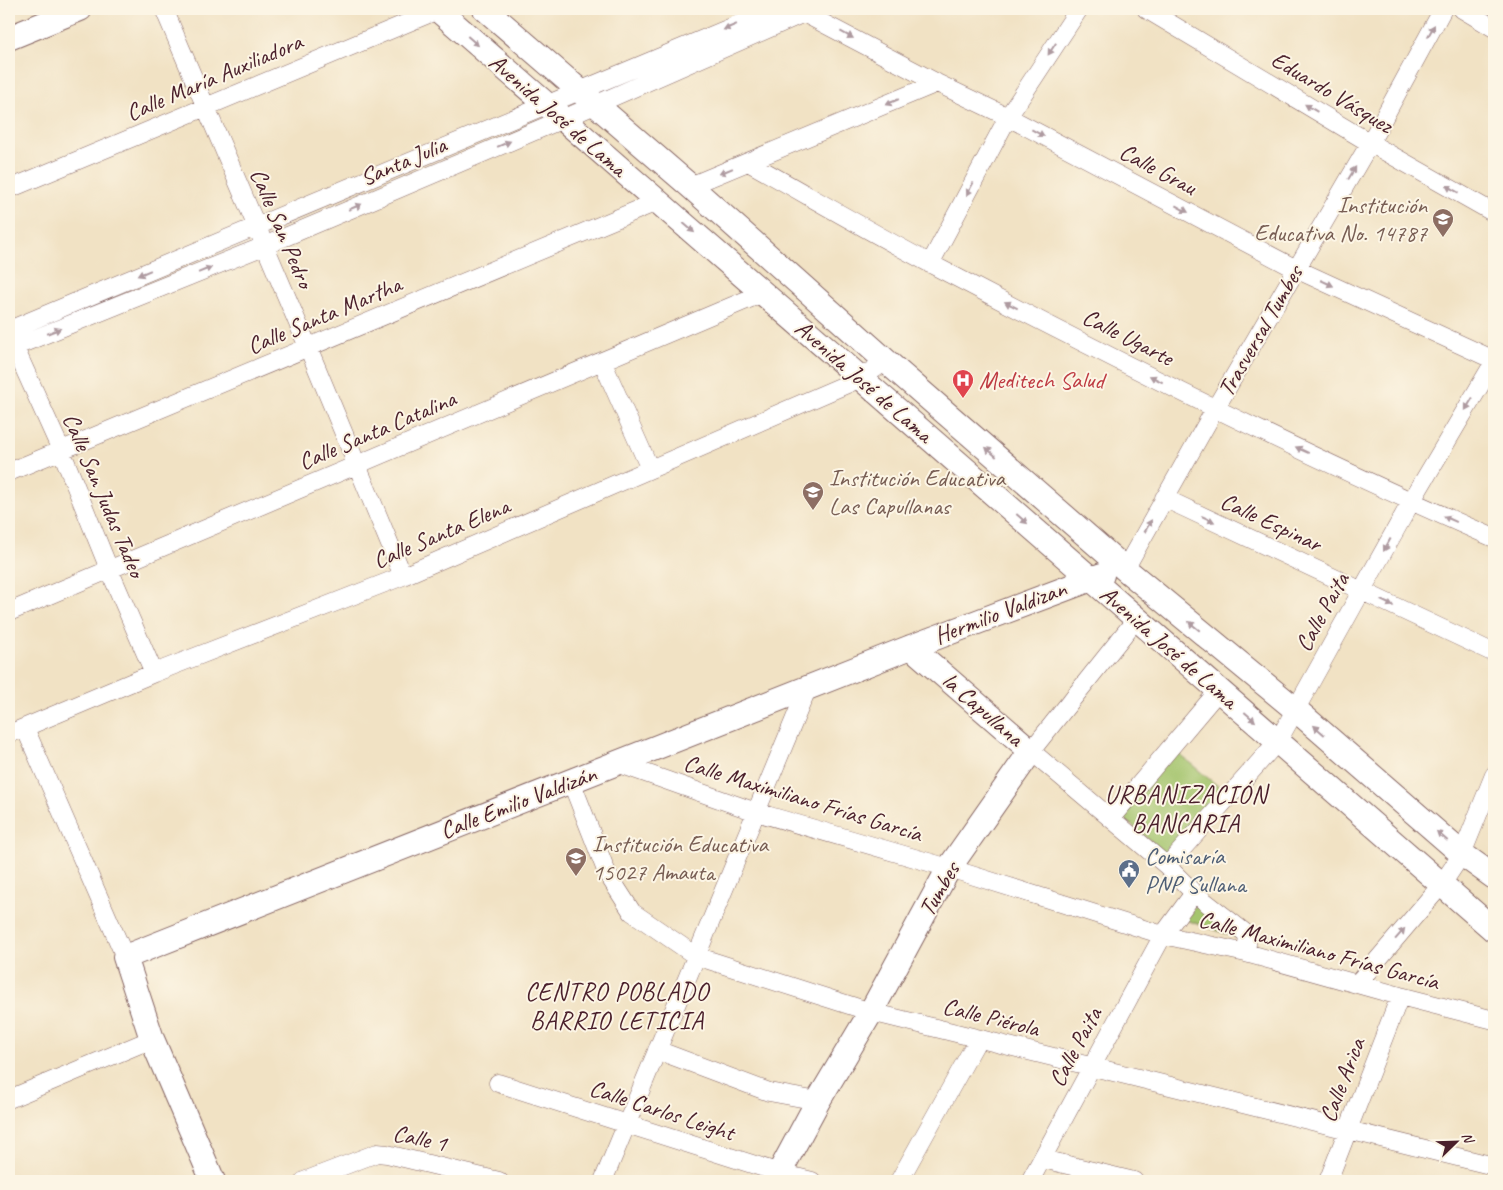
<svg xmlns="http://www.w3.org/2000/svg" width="1503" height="1190" font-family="Caveat,sans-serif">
	<rect width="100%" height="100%" fill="#fcf5e5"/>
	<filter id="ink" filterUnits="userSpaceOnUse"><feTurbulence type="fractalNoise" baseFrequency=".02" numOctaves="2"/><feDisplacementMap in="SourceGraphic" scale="10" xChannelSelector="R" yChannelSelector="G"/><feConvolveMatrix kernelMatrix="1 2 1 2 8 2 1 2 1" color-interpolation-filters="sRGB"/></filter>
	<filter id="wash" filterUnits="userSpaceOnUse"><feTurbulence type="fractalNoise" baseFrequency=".0096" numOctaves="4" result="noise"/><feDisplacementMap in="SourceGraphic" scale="20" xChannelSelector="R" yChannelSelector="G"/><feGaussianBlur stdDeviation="1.12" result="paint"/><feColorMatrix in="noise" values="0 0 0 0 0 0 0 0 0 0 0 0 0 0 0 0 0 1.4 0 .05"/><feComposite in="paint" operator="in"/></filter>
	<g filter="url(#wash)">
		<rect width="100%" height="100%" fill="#f1e2c4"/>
		<path fill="#a5c56e" stroke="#78724c" d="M1173,749l52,43 -54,66 -53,-44z
			M1198,900l41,38 -53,-18z"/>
	</g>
	<g filter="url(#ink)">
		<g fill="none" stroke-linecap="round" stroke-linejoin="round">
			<g stroke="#846361" stroke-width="19">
				<path id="street" d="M164,9l144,338 95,229
					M1146,9l224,134 124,70
					M1462,9l32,19
					M798,10l139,73 71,34 288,152 198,91
					M748,162c61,34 122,70 183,102 185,97 372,191 563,274
					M690,186l247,-103
					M9,189l429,-179
					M930,264l78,-147 71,-108
					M9,330l766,-321
					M10,337l51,113 48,119 45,104
					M9,349l255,-103 299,-127 250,-110
					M602,361l48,108
					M9,472l650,-271
					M1164,498l330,155
					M1125,569l90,-160 155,-266 73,-134
					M9,612l754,-319
					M1137,618l-106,133 136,115 27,27 54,42 -2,18
					M25,728l100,229
					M9,734l145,-61 249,-97 458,-198 25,-17
					M617,763l139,49 193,56 214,67 83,18 154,43 94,24
					M571,781l36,92 25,39 64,44 175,56 623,154
					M1111,818l108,-128
					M1167,866l111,-125 133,-239 83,-140
					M1357,984l85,-100 20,-30 32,-79
					M657,1050l112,42 49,9
					M498,1083l282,90 32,8
					M9,1099l143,-60
					M1043,1159l91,22
					M304,1181l73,-28 10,1 112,27
					M603,1181l205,-494
					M899,1181l79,-142
					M1030,1181l133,-246 31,-42
					M1328,1181l72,-185"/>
			</g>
			<g stroke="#846361" stroke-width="26">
				<path id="secondary" d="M437,9l1057,921
					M485,9l205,177 196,175 239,208 170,140 167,145 32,23
					M9,38l71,-29
					M213,1181l-61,-142 -27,-82 786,-310 191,-72
					M775,1181l43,-80 53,-89 78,-144 82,-117 -120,-104"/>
			</g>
			<use href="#street" stroke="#fff" stroke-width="18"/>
			<use href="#secondary" stroke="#fff" stroke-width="24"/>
		</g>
		<defs><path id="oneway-solid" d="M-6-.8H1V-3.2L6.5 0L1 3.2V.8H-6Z" transform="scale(1.25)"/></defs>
		<g fill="#ae9aa0">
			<use href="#oneway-solid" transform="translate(730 27) rotate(157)"/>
			<use href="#oneway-solid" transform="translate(1431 31) rotate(-61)"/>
			<use href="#oneway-solid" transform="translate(847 35) rotate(28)"/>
			<use href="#oneway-solid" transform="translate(473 41) rotate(41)"/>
			<use href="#oneway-solid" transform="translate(1052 49) rotate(123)"/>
			<use href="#oneway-solid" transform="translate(892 102) rotate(157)"/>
			<use href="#oneway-solid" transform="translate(1311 108) rotate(-149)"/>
			<use href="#oneway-solid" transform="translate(1038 133) rotate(28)"/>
			<use href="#oneway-solid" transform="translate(504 144) rotate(-23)"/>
			<use href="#oneway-solid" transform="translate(726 171) rotate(157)"/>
			<use href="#oneway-solid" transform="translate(1352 173) rotate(-59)"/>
			<use href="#oneway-solid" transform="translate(970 189) rotate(118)"/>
			<use href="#oneway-solid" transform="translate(1452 189) rotate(-151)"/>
			<use href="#oneway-solid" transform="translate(355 207) rotate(-23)"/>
			<use href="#oneway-solid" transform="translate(1182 209) rotate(28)"/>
			<use href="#oneway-solid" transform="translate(689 228) rotate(41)"/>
			<use href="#oneway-solid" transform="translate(205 270) rotate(-22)"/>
			<use href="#oneway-solid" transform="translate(144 273) rotate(157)"/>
			<use href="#oneway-solid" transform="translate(1327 283) rotate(25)"/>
			<use href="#oneway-solid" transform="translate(1011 305) rotate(-153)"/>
			<use href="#oneway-solid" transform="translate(54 331) rotate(-22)"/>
			<use href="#oneway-solid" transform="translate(1156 379) rotate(-153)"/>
			<use href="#oneway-solid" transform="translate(1469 404) rotate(121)"/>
			<use href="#oneway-solid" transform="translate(1302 450) rotate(-155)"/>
			<use href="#oneway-solid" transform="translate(991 452) rotate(-139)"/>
			<use href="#oneway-solid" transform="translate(1022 519) rotate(41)"/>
			<use href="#oneway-solid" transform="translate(1208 519) rotate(25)"/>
			<use href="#oneway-solid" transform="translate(1450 519) rotate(-156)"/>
			<use href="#oneway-solid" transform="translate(1148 526) rotate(-61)"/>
			<use href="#oneway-solid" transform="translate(1387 545) rotate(119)"/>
			<use href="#oneway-solid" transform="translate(1387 603) rotate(25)"/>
			<use href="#oneway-solid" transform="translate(1194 626) rotate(-140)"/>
			<use href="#oneway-solid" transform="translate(1250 717) rotate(41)"/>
			<use href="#oneway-solid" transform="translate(1319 730) rotate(-139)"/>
			<use href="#oneway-solid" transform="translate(1442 836) rotate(-139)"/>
			<use href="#oneway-solid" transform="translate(1400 934) rotate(-49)"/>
		</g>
	</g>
	<defs>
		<g id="school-pin" transform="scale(1.125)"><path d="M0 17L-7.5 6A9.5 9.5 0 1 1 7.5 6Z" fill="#8d6e63" stroke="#fcf5e5"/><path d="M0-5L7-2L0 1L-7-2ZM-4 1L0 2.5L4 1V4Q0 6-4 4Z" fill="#fff"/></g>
		<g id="hospital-pin" transform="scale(1.125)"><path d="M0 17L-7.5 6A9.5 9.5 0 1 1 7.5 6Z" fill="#e0444e" stroke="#fcf5e5"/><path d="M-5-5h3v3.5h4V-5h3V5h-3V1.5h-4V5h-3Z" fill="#fff"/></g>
		<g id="civic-pin" transform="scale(1.125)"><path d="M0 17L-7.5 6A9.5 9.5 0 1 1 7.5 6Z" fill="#5c6f8a" stroke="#fcf5e5"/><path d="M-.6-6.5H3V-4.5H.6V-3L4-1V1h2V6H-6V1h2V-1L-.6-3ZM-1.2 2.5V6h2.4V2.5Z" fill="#fff"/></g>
	</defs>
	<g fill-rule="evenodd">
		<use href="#school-pin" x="1443" y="219"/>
		<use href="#hospital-pin" x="963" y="380"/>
		<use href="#school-pin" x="813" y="492"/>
		<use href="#school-pin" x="576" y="858"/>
		<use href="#civic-pin" x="1129" y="870"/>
	</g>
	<g text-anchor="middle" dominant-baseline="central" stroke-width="4" stroke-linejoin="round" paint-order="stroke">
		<g font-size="24" fill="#4a1f2b" stroke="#fcf5e5">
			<text transform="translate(214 77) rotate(-23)">Calle María Auxiliadora</text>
			<text transform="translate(1332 92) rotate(31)">Eduardo Vásquez</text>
			<text transform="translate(558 115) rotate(41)">Avenida José de Lama</text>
			<text transform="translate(403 161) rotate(-23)">Santa Julia</text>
			<text transform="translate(1158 169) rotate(28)">Calle Grau</text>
			<text transform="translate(282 228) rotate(67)">Calle San Pedro</text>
			<text transform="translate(324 315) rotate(-23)">Calle Santa Martha</text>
			<text transform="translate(1260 331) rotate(-60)">Trasversal Tumbes</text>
			<text transform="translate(1128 337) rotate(27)">Calle Ugarte</text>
			<text transform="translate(864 381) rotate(41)">Avenida José de Lama</text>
			<text transform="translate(377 430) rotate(-23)">Calle Santa Catalina</text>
			<text transform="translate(104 495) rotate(67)">Calle San Judas Tadeo</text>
			<text transform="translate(1271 522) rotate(25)">Calle Espinar</text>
			<text transform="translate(441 533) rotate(-23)">Calle Santa Elena</text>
			<text transform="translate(1000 612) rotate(-21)">Hermilio Valdizan</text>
			<text transform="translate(1322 612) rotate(-61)">Calle Paita</text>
			<text transform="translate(1169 647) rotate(41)">Avenida José de Lama</text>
			<text transform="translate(983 709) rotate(41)">la Capullana</text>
			<text transform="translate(803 798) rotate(17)">Calle Maximiliano Frías García</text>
			<text transform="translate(518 802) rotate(-21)">Calle Emilio Valdizán</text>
			<text transform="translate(939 889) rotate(-60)">Tumbes</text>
			<text transform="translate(1319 950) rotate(15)">Calle Maximiliano Frías García</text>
			<text transform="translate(991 1017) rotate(14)">Calle Piérola</text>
			<text transform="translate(1075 1047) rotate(-62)">Calle Paita</text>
			<text transform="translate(1342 1080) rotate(-69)">Calle Arica</text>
			<text transform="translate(662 1110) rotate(18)">Calle Carlos Leight</text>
			<text transform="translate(420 1138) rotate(12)">Calle 1</text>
		</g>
		<g font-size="24" fill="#785e54" stroke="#fcf5e5" text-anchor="start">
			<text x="1427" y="205" text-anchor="end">Institución<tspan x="1427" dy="28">Educativa No. 14787</tspan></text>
			<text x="829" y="478">Institución Educativa<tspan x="829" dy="28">Las Capullanas</tspan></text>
			<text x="592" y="844">Institución Educativa<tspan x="592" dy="28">15027 Amauta</tspan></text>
		</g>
		<g font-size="24" fill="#be3a42" stroke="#fcf5e5" text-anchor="start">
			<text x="979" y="380">Meditech Salud</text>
		</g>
		<g font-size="24" fill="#4e5e75" stroke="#fcf5e5" text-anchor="start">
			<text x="1145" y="856">Comisaría<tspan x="1145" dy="28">PNP Sullana</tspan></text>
		</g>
		<g font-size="25" letter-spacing="1" fill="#4a1f2b" stroke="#fcf5e5">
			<text x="1186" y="795">URBANIZACIÓN<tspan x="1186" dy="29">BANCARIA</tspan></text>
			<text x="617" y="992">CENTRO POBLADO<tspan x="617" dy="29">BARRIO LETICIA</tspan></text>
		</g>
	</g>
	<rect width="1503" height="1190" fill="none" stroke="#fcf5e5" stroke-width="30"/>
	<g transform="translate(1456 1142) rotate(67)" stroke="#fcf5e5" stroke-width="4" paint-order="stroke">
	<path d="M0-4L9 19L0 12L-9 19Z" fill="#4a1f2b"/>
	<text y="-8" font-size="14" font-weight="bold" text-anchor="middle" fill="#4a1f2b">N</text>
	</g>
</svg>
